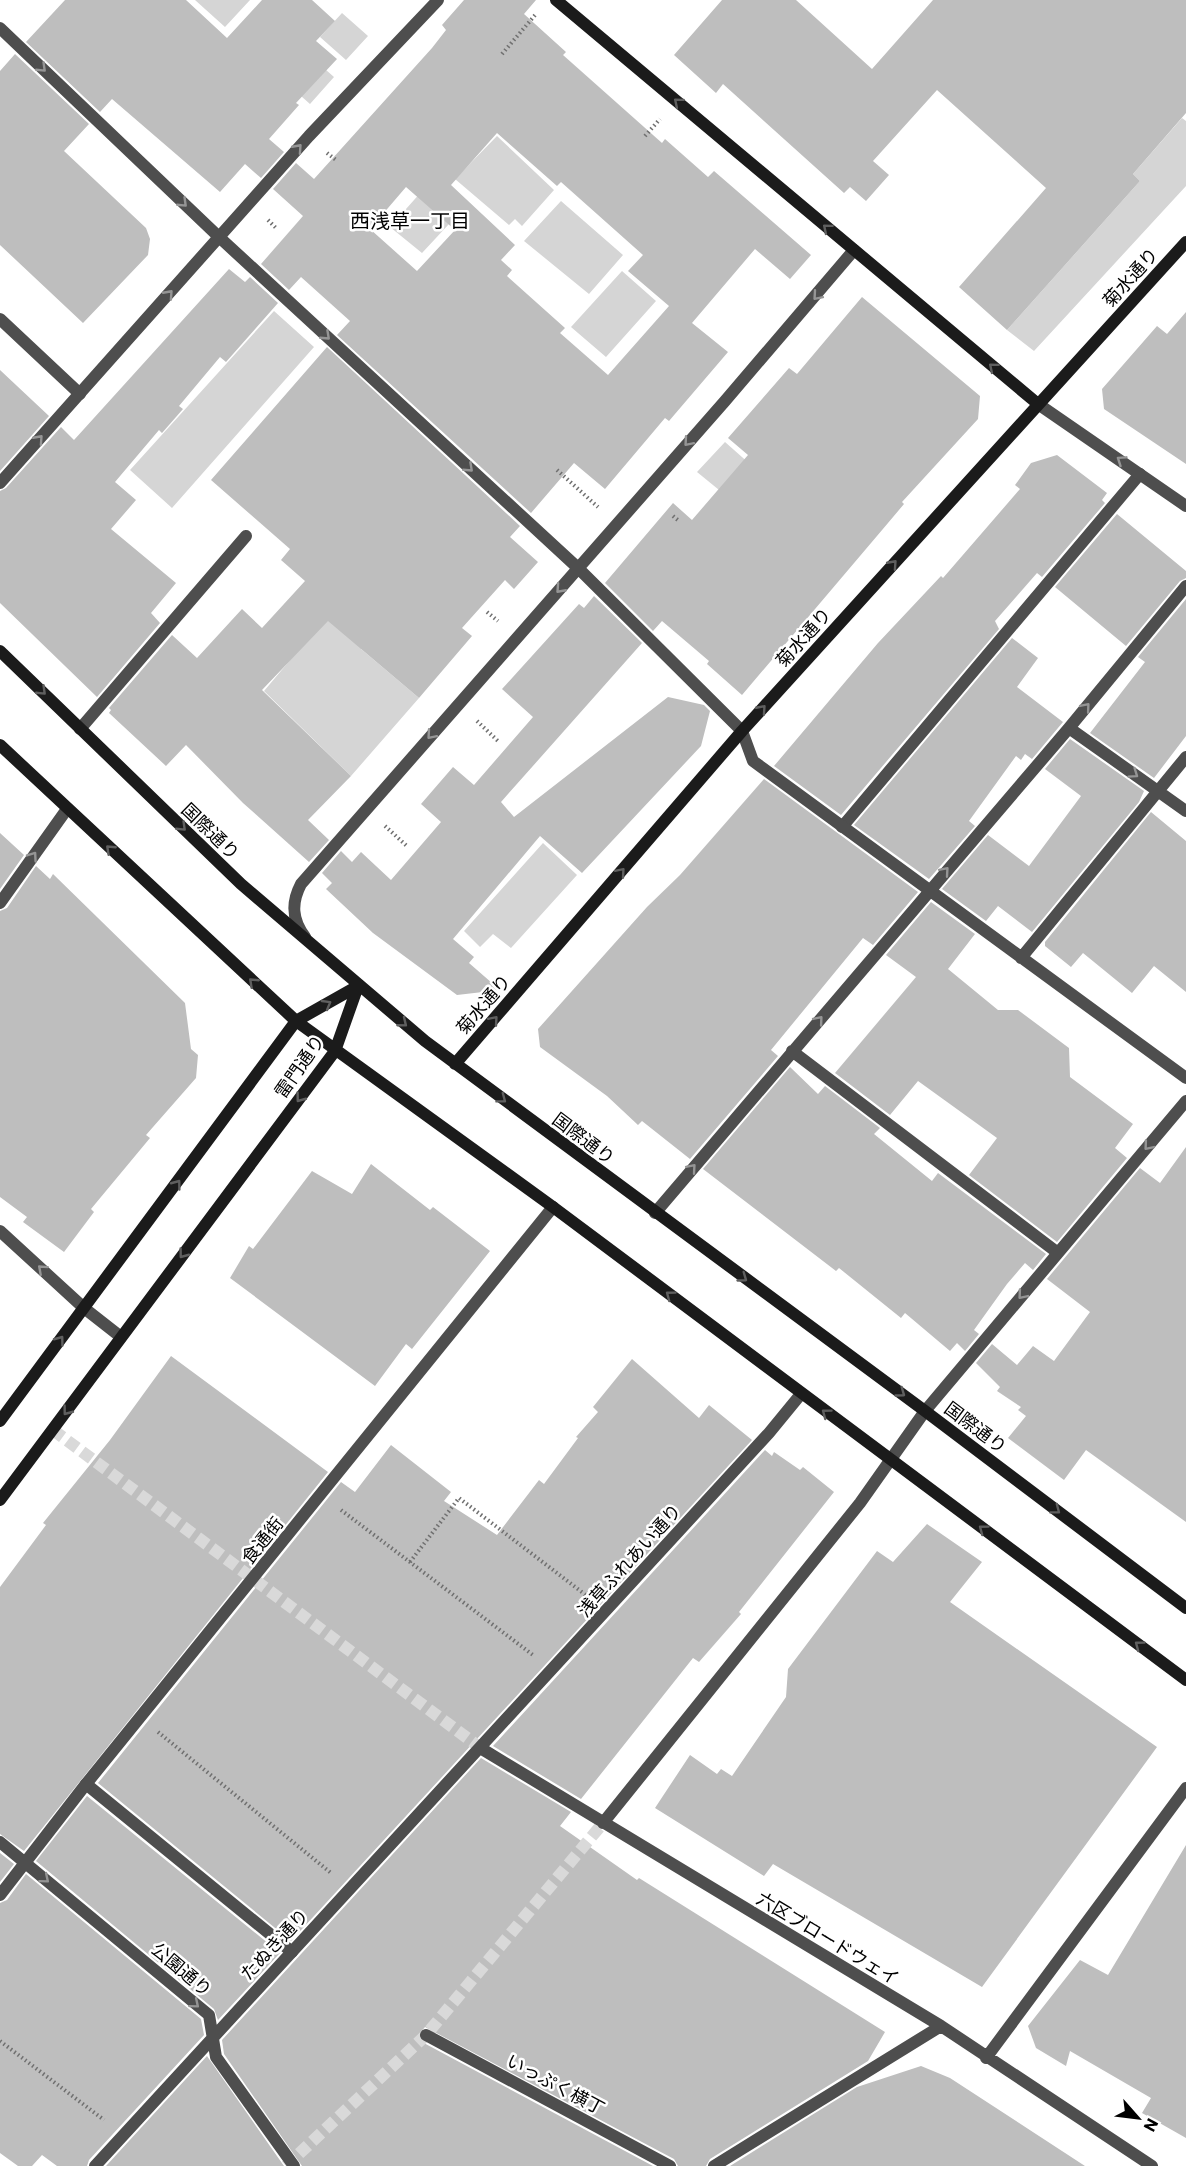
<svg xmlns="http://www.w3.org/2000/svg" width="1186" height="2166" font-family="Commissioner,'Noto Sans JP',sans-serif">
	<rect width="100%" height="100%" fill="#fff"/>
	<path fill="#d5d5d5" d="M195,0h55l-25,27z
		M342,13l26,23 -22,24 -26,-23z
		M308,54l26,23 -24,27 -26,-23z
		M1182,118l4,3v65l-152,165 -27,-21 133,-149 -7,-7z
		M497,136l57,54 -32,36 -7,-7 -6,6 -54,-46z
		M438,173l24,37 -40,43 -32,-26z
		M561,201l62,54 -34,39 -65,-53z
		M622,271l34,30 -50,56 -35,-30z
		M274,311l40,36 -142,161 -42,-38z
		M725,442l88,78 -24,27 -92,-75z
		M362,575l52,11 -53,63 58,49 -68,78 -87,-85z
		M543,843l34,32 -66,73 -18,-14 -13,13 -16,-16z"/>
	<path fill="#bebebe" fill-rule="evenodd" d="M65,0h121l41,38 35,-38h50l23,21 -19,20 21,18 -41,44 3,2 -30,34 15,13 -23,26 -16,-14 -25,28 -108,-93 -12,13 -74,-70z
		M464,0h72l-12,14 42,38 -3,3 99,88 3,-4 43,38 6,-6 97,84 -21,24 -35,-30 -63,74 36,29 -59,69 -4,-3 -60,71 -31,-26 -43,50 -194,-178 13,-14 -49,-44 -12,13 -28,-26 42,-48 -30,-27 23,-26 18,16 118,-131 14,-18 -4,-5zM497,133l60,53 4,-4 82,73 -15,16 41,35 -61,69 -48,-42 5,-5 -58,-52 5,-6 -11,-10 14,-15 -64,-60zM406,187l49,43 -38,41 -47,-42z
		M722,0h74l76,69 61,-69h253v113l-53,61 7,7 -133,149 -48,-43 87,-99 -109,-98 -64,71 16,14 -23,26 -16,-14 -6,6 -121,-109 -7,9 -42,-38z
		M15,54l74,70 -25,27 82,77 4,11 -2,16 -65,68 -83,-78v-174z
		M229,269l16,13 5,-5 28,26 -52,59 -6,-5 -41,49 4,3 -21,24 -3,-3 -44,52 21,18 -25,29 65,54 -25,30 9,10 -63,74 -97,-94v-112l6,-3 55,-61 13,13z
		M862,297l118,99 -2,23 -76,83 2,2 -16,19 -146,172 -35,-31 2,-3 -47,-40 -9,10 -48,-48 68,-80 19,17 56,-65 -20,-17 61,-70 8,6z
		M1186,312v152l-82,-55 -2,-20 55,-63 10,8z
		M327,347l193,179 -10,11 28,25 -24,27 -9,-9 -43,48 10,8 -53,62 -91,-77 -66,69 89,86 -43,44 21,20 -20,22 -66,-59 -57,-58 -20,21 -57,-53 2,-3 -2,-2 63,-73 25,23 45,-49 20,19 43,-47 -24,-21 9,-11 -79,-69z
		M0,370l49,46 -49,55z
		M1057,455l50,38 -5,7 3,3 -63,74 -5,-4 -42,48 4,8 -158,186 -67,-49 104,-123 63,-67 2,2 77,-89 -5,-4 16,-22z
		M1117,514l69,57v7l-6,3 -54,65 -71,-59z
		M594,596l48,47 -141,159 13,15 154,-120 36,8 6,6 -9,35 -119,127 -42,-37 -87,103 21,18 -5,6 31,27 -43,5 -84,-62 -47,-44 6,-6 -10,-10 19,-22 11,11 9,-10 30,28 50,-58 -20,-18 32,-37 21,18 59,-68 -31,-28 77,-85 5,4z
		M1186,599v137l-32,42 -64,-45 55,-71 -7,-5z
		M1012,638l26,20 -21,29 46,35 -31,37 -7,-5 -4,6 -5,-4 -47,65 6,5 -46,53 -75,-54z
		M1070,739l74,52 -5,11 -107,130 -34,-26 -12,15 -44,-32 46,-54 41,31 52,-70 -36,-27z
		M764,779l154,113 -45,53 -10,-7 -92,112 7,6 -88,103 -48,-38 -4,4 -31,-29 -67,-49 -2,-18 109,-122 33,-32z
		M1151,812l35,29v151l-32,-26 -22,27 -49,-40 -12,14 -26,-21v-4z
		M0,833l24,22 -24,34z
		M36,866l14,13 3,-5 132,129 6,46 7,6 -2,23 -50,57 4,3 -59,71 3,3 -30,40 -41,-30 4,-5 -27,-20v-286l7,-3z
		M931,902l44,32 -27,35 50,41h20l51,38 1,29 63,47 -18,24 12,10 -70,84 -88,-67 28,-37 -79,-57 -28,34 -55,-42 81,-96 -30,-22z
		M790,1067l28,27 7,-8 55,42 -6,6 58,47 6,-8 108,81 -13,16 -8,-7 -18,21 -33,46 5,4 -14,17 -8,-8 -7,8 -45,-38 -4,5 -62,-50 -3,3 -133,-102z
		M1186,1147v375l-100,-72 -22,30 -56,-42 18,-22 -8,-6 3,-3 -24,-16 3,-4 -24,-24 16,-19 25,21 16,-19 21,15 36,-49 -43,-33 93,-111 20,15z
		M371,1164l59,46 3,-3 57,44 -78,98 -6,-5 -31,42 -145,-108 19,-32 4,3 59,-78 40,23z
		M171,1356l157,116 -304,379 -24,-17v-247l46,-62 -3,-2 67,-83z
		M632,1359l67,59 10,-13 43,35 -461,501 -193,-158 243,-301 14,10 36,-47 60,47 -7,9 53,34 42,-55 5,4 34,-46 -2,-1 22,-25 -5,-5z
		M765,1450l7,6 2,-4 26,18 3,-3 31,25 -95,120 2,2 -42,48 -6,-4 -112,141 -88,-53z
		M927,1524l55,38 -32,40 207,145 -175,240 -209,-123 -9,12 -109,-68 35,-53 27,19 4,-5 11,7 54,-79 2,-28 89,-118 16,11z
		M481,1758l90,54 -11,14 77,54 2,-2 246,154 -17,29 -158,98 -4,7h-28l-4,-7 -249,-132 -7,8 4,7 231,124h-351l-78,-112 -2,-14z
		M87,1796l193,157 -62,67 -4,-11 -178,-148z
		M1186,1845v293l-44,-25 9,-15 -81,-47 -4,15 -30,-18 -8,-22 52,-66 28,15z
		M0,1853l14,11 -14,18z
		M26,1874l175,145 3,16 -115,125 -2,6h-30l-15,-11 -10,11h-14l-18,-13v-250l7,-3z
		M207,2056l77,110h-178z
		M921,2066l29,12 135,88h-355l127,-79z"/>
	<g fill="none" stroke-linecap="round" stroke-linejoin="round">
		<path stroke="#d9d9d9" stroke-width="12" stroke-dasharray="12 6" stroke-linecap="butt" d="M53,1430l429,319
			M286,2166l140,-131 177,-212"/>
		<path stroke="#707070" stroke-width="4" stroke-dasharray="1.5 3" stroke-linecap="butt" d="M502,54l34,-40
			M645,136l15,-17
			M327,153l9,7
			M268,220l8,8
			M557,470l41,37
			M673,516l6,5
			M487,612l11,9
			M477,721l22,21
			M385,826l23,21
			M341,1510l192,145
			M410,1562l49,-64 128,98
			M158,1732l173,141
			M0,2041l104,79"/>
		<path stroke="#4e4e4e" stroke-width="12" d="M0,319l80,75
			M80,729l166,-193
			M842,827l298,-353
			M86,1784l206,168"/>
		<path stroke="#4e4e4e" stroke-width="12" d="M0,28l219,209 359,331 164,163 11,30 433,317
			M1038,404l148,102
			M0,483l309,-347 129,-136
			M1069,728l117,83
			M0,903l67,-94
			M305,937c-13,-17 -14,-34 -4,-53l424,-483 129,-151
			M1021,958l165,-201
			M792,1051l266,202
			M655,1213l414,-485 117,-142
			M0,1231l84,77 37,29
			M482,1749l459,277 211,140
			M603,1823l257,-320 65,-92 261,-310
			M0,1842l209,173 7,42 78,109
			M0,1895l86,-111 467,-577
			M426,2035l244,131
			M986,2058l200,-270
			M95,2166l674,-733 32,-39
			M714,2166l227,-140"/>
		<path stroke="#1b1b1b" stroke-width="12" d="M556,0l482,404
			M0,651l241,233 184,157 500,370 261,197
			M0,745l296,276 257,186 633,473
			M455,1064l287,-333 444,-489
			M0,1421l296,-400 62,-35
			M0,1500l335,-449 23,-65"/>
	</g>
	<defs><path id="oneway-chevron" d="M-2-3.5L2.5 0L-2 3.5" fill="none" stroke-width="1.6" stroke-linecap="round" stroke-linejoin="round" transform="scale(1.5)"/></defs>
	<g stroke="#959595">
		<use href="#oneway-chevron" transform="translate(42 68) rotate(44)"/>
		<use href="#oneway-chevron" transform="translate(298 148) rotate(-48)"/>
		<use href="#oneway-chevron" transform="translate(183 203) rotate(44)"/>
		<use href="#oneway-chevron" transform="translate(169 294) rotate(-48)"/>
		<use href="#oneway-chevron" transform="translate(817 296) rotate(131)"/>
		<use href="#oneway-chevron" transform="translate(326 336) rotate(43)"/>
		<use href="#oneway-chevron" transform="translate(39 439) rotate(-48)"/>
		<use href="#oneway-chevron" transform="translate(688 442) rotate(131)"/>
		<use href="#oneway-chevron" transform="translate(1121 460) rotate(-146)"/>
		<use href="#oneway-chevron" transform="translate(469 468) rotate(43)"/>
		<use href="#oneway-chevron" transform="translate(560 589) rotate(132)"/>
		<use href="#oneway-chevron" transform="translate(1086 707) rotate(-50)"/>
		<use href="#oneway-chevron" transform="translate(431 735) rotate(131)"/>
		<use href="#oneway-chevron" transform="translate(1134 774) rotate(35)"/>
		<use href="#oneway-chevron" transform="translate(33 856) rotate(-55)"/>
		<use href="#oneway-chevron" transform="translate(945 871) rotate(-49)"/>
		<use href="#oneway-chevron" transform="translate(819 1020) rotate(-50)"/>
		<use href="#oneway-chevron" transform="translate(1148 1146) rotate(130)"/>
		<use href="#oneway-chevron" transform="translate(692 1168) rotate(-49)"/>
		<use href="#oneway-chevron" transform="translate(42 1269) rotate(-138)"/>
		<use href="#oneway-chevron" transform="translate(1022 1295) rotate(130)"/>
		<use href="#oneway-chevron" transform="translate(45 1879) rotate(40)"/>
		<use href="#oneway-chevron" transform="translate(195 2004) rotate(40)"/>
	</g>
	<g stroke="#5f5f5f">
		<use href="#oneway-chevron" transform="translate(678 102) rotate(-140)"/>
		<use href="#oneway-chevron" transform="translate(827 228) rotate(-140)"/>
		<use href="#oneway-chevron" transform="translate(993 367) rotate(-140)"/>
		<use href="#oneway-chevron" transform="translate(893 564) rotate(-48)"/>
		<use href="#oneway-chevron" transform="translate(42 691) rotate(44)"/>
		<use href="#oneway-chevron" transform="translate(762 709) rotate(-48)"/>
		<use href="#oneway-chevron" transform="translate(182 827) rotate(44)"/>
		<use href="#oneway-chevron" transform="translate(110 849) rotate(-137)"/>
		<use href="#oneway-chevron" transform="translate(621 872) rotate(-49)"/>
		<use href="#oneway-chevron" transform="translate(253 982) rotate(-137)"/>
		<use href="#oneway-chevron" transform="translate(327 1004) rotate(-30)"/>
		<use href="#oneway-chevron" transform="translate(494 1020) rotate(-49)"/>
		<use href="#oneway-chevron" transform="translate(403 1023) rotate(39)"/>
		<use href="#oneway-chevron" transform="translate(300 1098) rotate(127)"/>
		<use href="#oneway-chevron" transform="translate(502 1099) rotate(37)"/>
		<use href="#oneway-chevron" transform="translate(177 1184) rotate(-53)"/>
		<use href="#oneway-chevron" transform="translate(183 1254) rotate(127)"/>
		<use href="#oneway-chevron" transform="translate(743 1278) rotate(36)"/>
		<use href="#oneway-chevron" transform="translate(670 1295) rotate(-143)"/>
		<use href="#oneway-chevron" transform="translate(60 1340) rotate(-53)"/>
		<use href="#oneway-chevron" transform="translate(901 1393) rotate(36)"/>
		<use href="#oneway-chevron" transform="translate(67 1411) rotate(127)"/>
		<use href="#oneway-chevron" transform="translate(826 1413) rotate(-143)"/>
		<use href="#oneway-chevron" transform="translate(1056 1510) rotate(37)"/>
		<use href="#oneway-chevron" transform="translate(983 1529) rotate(-143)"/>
		<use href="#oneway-chevron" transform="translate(1139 1645) rotate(-143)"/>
	</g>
	<g text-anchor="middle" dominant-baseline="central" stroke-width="5" stroke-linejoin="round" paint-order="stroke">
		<g font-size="18" fill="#000" stroke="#fff">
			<text transform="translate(1130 277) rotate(-48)">菊水通り</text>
			<text transform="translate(803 637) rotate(-48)">菊水通り</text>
			<text transform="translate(211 831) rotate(44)">国際通り</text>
			<text transform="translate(483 1004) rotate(-49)">菊水通り</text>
			<text transform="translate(299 1066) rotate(-55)">雷門通り</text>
			<text transform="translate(584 1138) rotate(37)">国際通り</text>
			<text transform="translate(976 1427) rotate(37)">国際通り</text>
			<text transform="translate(262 1540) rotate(-51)">食通街</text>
			<text transform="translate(629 1560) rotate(-48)">浅草ふれあい通り</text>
			<text transform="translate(828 1938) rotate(31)">六区ブロードウェイ</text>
			<text transform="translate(274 1944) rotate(-47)">たぬき通り</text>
			<text transform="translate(182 1969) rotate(40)">公園通り</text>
			<text transform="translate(556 2084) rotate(28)">いっぷく横丁</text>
		</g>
		<g font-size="20" fill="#000" stroke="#fff">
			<text x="410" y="220">西浅草一丁目</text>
		</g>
	</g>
	<g transform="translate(1138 2118) rotate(118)" stroke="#ffffff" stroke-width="4.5" paint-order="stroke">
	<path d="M0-4.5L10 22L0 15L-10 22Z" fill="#000000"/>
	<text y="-9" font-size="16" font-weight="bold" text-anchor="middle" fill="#000000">N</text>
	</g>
</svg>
